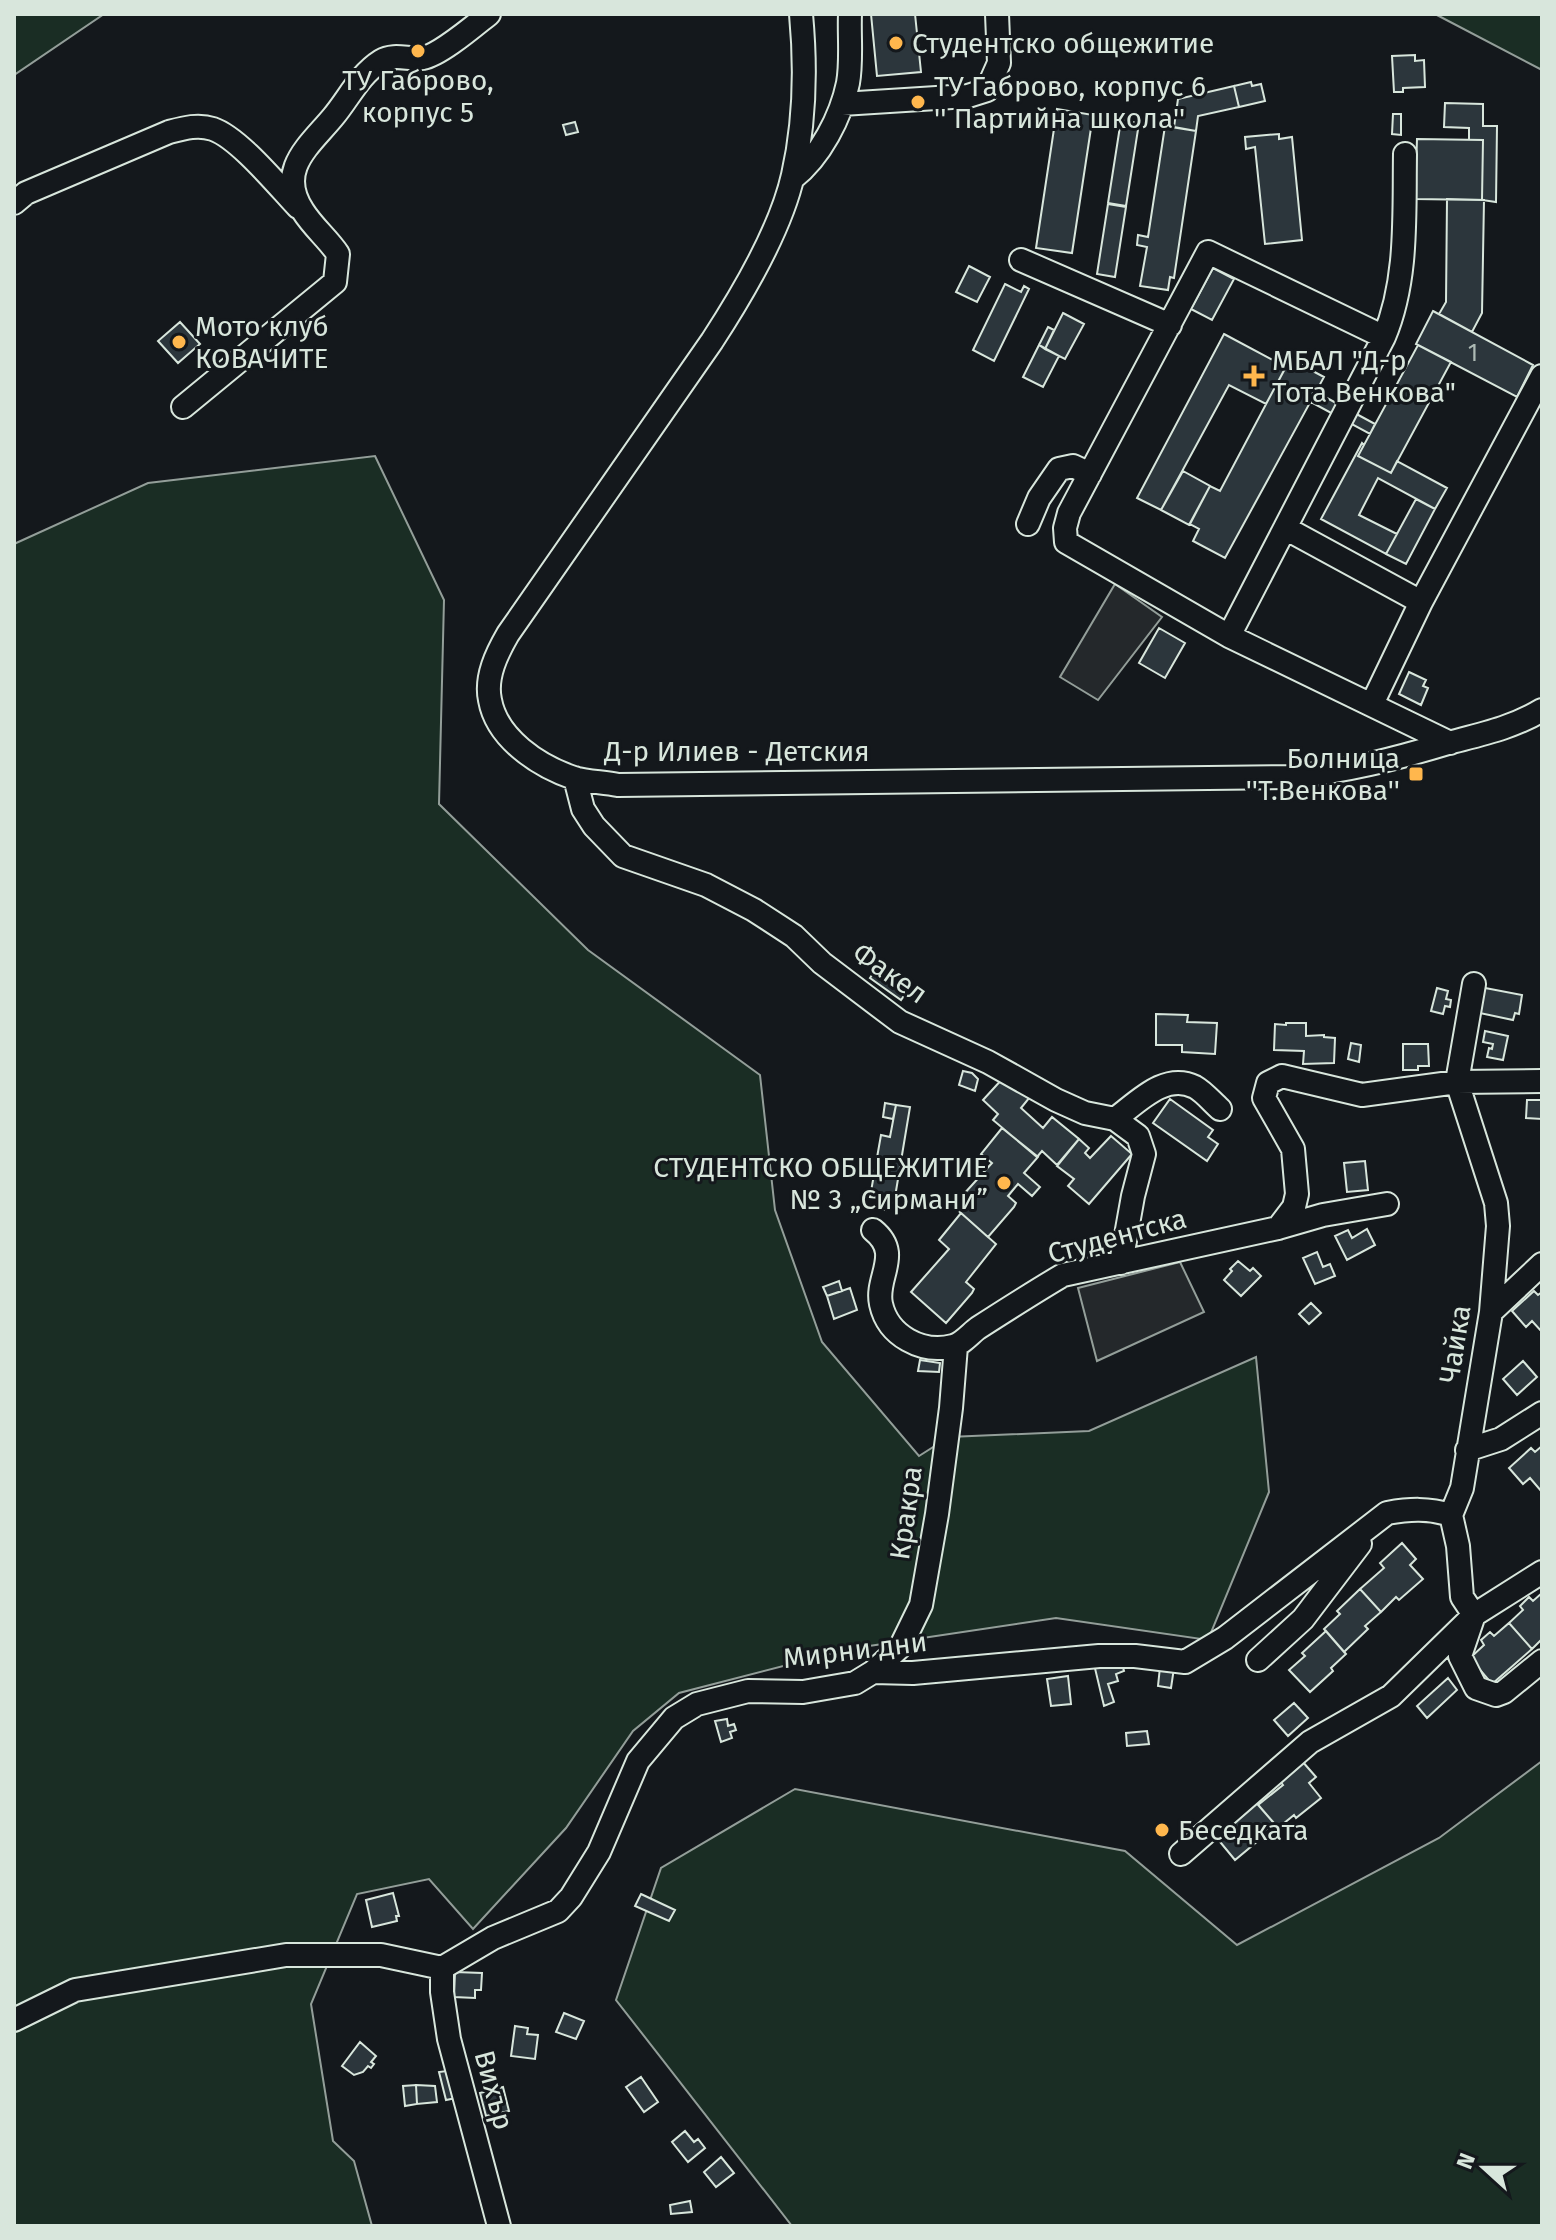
<svg xmlns="http://www.w3.org/2000/svg" width="1556" height="2240" font-family="'Fira Sans',sans-serif">
	<rect width="100%" height="100%" fill="#14181c"/>
	<path fill="#1a2d24" stroke="#939e99" stroke-width="2" d="M14,14h90l-90,61z
		M1435,14h107v56z
		M375,456l69,144 -5,204 149,146 172,125 15,135 47,132 97,114 30,-19 140,-6 167,-74 13,135 -61,148 -152,-22 -207,31 -170,44 -46,38 -67,97 -93,101 -44,-50 -72,15 -46,110 22,137 21,20 18,65h-358v-1682l134,-61z
		M1542,1761v465h-750l-176,-226 45,-132 134,-79 330,62 112,94 202,-107z"/>
	<path fill="#24282b" stroke="#939e99" stroke-width="2" d="M1115,584l47,33 -64,83 -38,-23z
		M1180,1262l24,50 -107,49 -19,-73z"/>
	<path fill="#2c363c" stroke="#d8e6dc" stroke-width="2" d="M871,14h44l6,58 -44,4z
		M1415,55v6l9,-1 1,27 -22,1v4h-9l-2,-36z
		M1251,82l1,4 9,-2 4,17 -26,6 -5,-21z
		M1234,86l5,21 -41,9 -2,15 -22,-4 4,-28z
		M1445,103l38,1v22h14l-1,76 -14,-2 1,-60h-14v-12l-25,-1z
		M1057,109l36,6 -21,138 -36,-5z
		M1393,114h8v21l-9,-1z
		M1121,120l18,3 -13,83 -18,-3z
		M575,122l3,10 -12,3 -3,-10z
		M1165,126l31,5 -22,147 -4,-1 -2,13 -28,-4 7,-39 -10,-2 1,-10 10,2z
		M1279,134v5l13,-2 10,103 -37,4 -10,-97 -9,2 -1,-12z
		M1417,139l66,1 -1,60 -67,-1z
		M1447,199l37,1 -2,113 -10,19 -33,-18 7,-12z
		M1108,204l18,3 -11,70 -18,-3z
		M969,266l21,11 -13,25 -21,-10z
		M1213,268l21,11 -22,41 -21,-11z
		M1005,284l16,8 3,-6 5,3 -35,72 -21,-11z
		M1433,311l100,54 -16,32 -101,-53z
		M1063,313l21,11 -19,35 -20,-10z
		M180,322l20,22 -22,19 -20,-22z
		M1048,327l6,3 -9,19 -6,-4z
		M1224,334l62,33 -20,37 -37,-19 -68,125 -24,-12z
		M1039,345l20,11 -16,31 -20,-10z
		M1418,345l33,17 -60,111 -33,-17z
		M1290,359l34,18 -99,181 -32,-17 6,-12 -9,-5 20,-38 10,5z
		M1314,391l61,33 -5,10 -61,-33z
		M1362,443l2,2 -6,11 33,17 6,-12 50,27 -12,21 -57,-31 -19,37 38,19 -11,20 -65,-35z
		M1183,471l27,15 -21,39 -28,-15z
		M1416,499l19,10 -29,55 -20,-10z
		M1159,628l26,15 -20,35 -26,-15z
		M1409,672l17,8 -3,6 5,2 -7,17 -22,-11z
		M877,968l31,22 -7,10 -31,-22z
		M1480,987l42,8 -3,19 -4,-1 -2,7 -38,-8z
		M1437,988l11,3 -2,8 5,1 -1,7 -5,-1 -2,8 -12,-3z
		M1156,1014l32,1 -1,7 30,1 -2,31 -33,-2v-7h-26z
		M1286,1023h20v13l18,-1v2l11,1 -1,25 -31,1 1,-13 -30,-1 1,-26 11,1z
		M1485,1031l23,5 -5,24 -16,-3 2,-9 3,1 1,-5 -10,-2z
		M1351,1043l10,2 -2,17 -11,-3z
		M1403,1044h25l1,22h-11v4h-15z
		M963,1071l9,2 6,6 -3,12 -16,-6z
		M1005,1076l25,21 -9,11 22,20 9,-11 27,22 -22,26 -15,-14 -5,6 -44,-37 5,-6 -15,-14z
		M1170,1099l43,31 -5,7 10,7 -11,17 -54,-38z
		M1527,1100h15v19l-16,-1z
		M885,1103l11,2 -3,14 -10,-2z
		M896,1105l14,2 -16,96 -7,-1 -1,8 -8,-2 2,-10 -10,-1 11,-62 9,2z
		M1002,1128l36,29 -14,16 16,14 -8,9 -14,-12 -10,12 8,7 -2,4 -26,30 -35,-31 39,-43 -11,-9z
		M1111,1136l21,18 -43,50 -21,-18 6,-7 -17,-13 22,-27 10,9 -4,5 5,5z
		M1365,1161l3,29 -21,2 -3,-29z
		M961,1213l35,31 -30,38 8,7 -2,4 -26,30 -35,-31 38,-43 -10,-9z
		M1367,1229l8,16 -28,15 -12,-24 13,-6 4,8z
		M1317,1252l6,15 7,-3 5,12 -20,8 -12,-26z
		M1238,1261l12,10 3,-3 8,8 -20,20 -17,-16 8,-9 -2,-2z
		M839,1281l3,10 -15,5 -4,-9z
		M850,1288l7,22 -23,9 -7,-23z
		M1534,1291l4,4 4,-3v40l-10,-11 -6,6 -14,-16z
		M1311,1303l10,10 -12,11 -10,-10z
		M920,1360l20,3 -1,9 -21,-1z
		M1523,1361l14,16 -20,18 -14,-16z
		M1542,1446v46l-12,-14 -7,6 -14,-16 22,-20 4,4z
		M1402,1543l14,16 -6,6 13,14 -24,21 -3,-3 -15,15 -21,-23 24,-21 -4,-5z
		M1360,1589l21,23 -16,14 3,3 -24,23 -20,-23 16,-15 -3,-3z
		M1542,1593v46l-10,10 -23,-26 14,-13 -3,-4 9,-9 4,4z
		M1509,1623l23,26 -40,35 -22,-26 14,-13 -3,-5 9,-8 4,4z
		M1326,1631l20,23 -15,14 2,3 -23,21 -21,-22 16,-14 -3,-3z
		M1093,1660l29,4 2,7 -8,3 2,7 -10,3 6,18 -10,4z
		M1160,1667l14,1 -3,20 -13,-2z
		M1068,1676l3,28 -20,2 -4,-27z
		M1448,1678l9,12 -30,28 -10,-12z
		M1294,1703l14,15 -20,18 -14,-16z
		M727,1719l1,7 6,-2 2,6 -6,2 2,6 -11,4 -6,-21z
		M1147,1731l2,13 -22,2 -1,-13z
		M1302,1761l14,16 -7,6 12,15 -25,20 -2,-3 -16,13 -20,-23 25,-20 -4,-5z
		M1254,1800l20,23 -17,14 2,3 -24,20 -19,-23z
		M393,1893l6,23h-3l1,5 -25,6 -6,-27z
		M641,1894l34,16 -6,11 -34,-15z
		M455,1972l27,1 -1,17h-6v8l-21,-1z
		M564,2013l20,8 -8,18 -20,-7z
		M515,2026l13,2 -1,6 11,1 -3,24 -24,-3z
		M360,2042l16,14 -5,6 3,2 -3,4 -3,-2 -5,6 -9,3 -12,-9z
		M454,2070l7,27 -15,3 -7,-28z
		M641,2077l17,25 -14,10 -18,-25z
		M416,2085l19,1 2,16 -20,2z
		M416,2085l1,19 -12,2 -2,-20z
		M503,2087l6,24 -23,5 -6,-23z
		M685,2131l9,11 4,-3 7,9 -17,14 -16,-20z
		M721,2157l13,16 -18,14 -12,-15z
		M690,2201l2,11 -21,2 -1,-9z"/>
	<g fill="none" stroke-linecap="round" stroke-linejoin="round">
		<g stroke="#d8e6dc" stroke-width="26">
			<path id="minor" d="M801,14c5,53 4,108 -8,161 -12,54 -51,120 -81,166l-204,293c-11,19 -23,43 -18,66 7,39 49,66 84,78 14,4 30,4 44,7l671,-8c56,-5 106,-18 159,-34 34,-9 64,-15 94,-33
				M842,104l126,-8 19,-6 12,-27 -2,-49
				M793,178c27,-21 48,-61 55,-95 4,-22 1,-47 2,-69
				M14,203l12,-10 143,-61c15,-4 29,-8 44,-3 26,9 65,57 85,78
				M1021,260l149,65
				M1384,337c24,-57 20,-121 21,-183
				M183,407l152,-125 3,-28c-10,-15 -25,-27 -35,-43 -27,-41 6,-65 30,-94 16,-19 26,-42 48,-56 13,-8 28,-1 42,-3 17,-3 52,-33 66,-44
				M1028,524l11,-26 20,-29 14,-3 17,8
				M1285,528l136,74
				M1229,636l155,-299 -176,-85 -139,261 -4,15 1,14 163,94 221,107
				M1372,704l49,-102 121,-226
				M575,778l8,31 11,17 29,30 83,29 48,25 40,26 28,27 78,59 88,40 68,38 29,13 30,6 23,17 6,18 -11,42 -12,67
				M1474,984l-17,98 39,121 2,23 -7,86 -29,176 -11,27 7,31 4,51 12,18 -14,41 16,32 20,7 8,-3 38,-31
				M1115,1119c23,-17 50,-47 80,-32 9,5 17,15 25,22
				M1278,1228l16,-21 3,-13 -4,-45 -29,-51 4,-15 14,-7 80,19 95,-13 85,-1
				M873,1230c30,24 2,47 8,74 7,32 41,50 72,42 9,-2 18,-13 25,-18 28,-18 56,-36 85,-53l215,-47 45,-13 64,-11
				M1491,1312l51,-48
				M1467,1450l34,-11 41,-26
				M1258,1660l45,-41 57,-75
				M873,1672l28,-26 20,-41 16,-91 14,-106 5,-62
				M1181,1854l129,-112 81,-46 83,-81 68,-43
				M442,1968l51,-30 65,-27 13,-14 28,-45 39,-91 36,-43 23,-14 51,-13 55,1 52,-9 18,-11 40,1 186,-17h36l50,6 40,-24 162,-125c23,-4 41,-5 64,2
				M442,1968v24l7,47 50,187
				M14,2020l61,-30 211,-35h95l61,13"/>
		</g>
		<use href="#minor" stroke="#14181c" stroke-width="22"/>
	</g>
	<g fill="#ffb74d" stroke="#14181c" stroke-width="3">
		<circle cx="896" cy="43" r="8"/>
		<circle cx="418" cy="51" r="8"/>
		<circle cx="918" cy="102" r="8"/>
		<circle cx="179" cy="342" r="8"/>
		<path d="M1250 364h8v8h8v8h-8v8h-8v-8h-8v-8h8z"/>
		<rect x="1408" y="766" width="16" height="16" rx="4"/>
		<circle cx="1004" cy="1183" r="8"/>
		<circle cx="1162" cy="1830" r="8"/>
	</g>
	<g text-anchor="middle" dominant-baseline="central" stroke-width="6" stroke-linejoin="round" paint-order="stroke">
		<g font-size="24" fill="#adbab4">
			<text x="1473" y="353">1</text>
		</g>
		<g font-size="28" fill="#d8e6dc" stroke="#14181c" text-anchor="start">
			<text x="912" y="43">Студентско общежитие</text>
			<text x="418" y="80" text-anchor="middle">ТУ Габрово,<tspan x="418" dy="32">корпус 5</tspan></text>
			<text x="934" y="86">ТУ Габрово, корпус 6<tspan x="934" dy="32">'' Партийна школа''</tspan></text>
			<text x="195" y="326">Мото клуб<tspan x="195" dy="32">КОВАЧИТЕ</tspan></text>
			<text x="1272" y="360">МБАЛ "Д-р<tspan x="1272" dy="32">Тота Венкова"</tspan></text>
			<text x="1400" y="758" text-anchor="end">Болница<tspan x="1400" dy="32">''Т.Венкова''</tspan></text>
			<text x="988" y="1167" text-anchor="end">СТУДЕНТСКО ОБЩЕЖИТИЕ<tspan x="988" dy="32">№ 3 „Сирмани”</tspan></text>
			<text x="1178" y="1830">Беседката</text>
		</g>
		<g font-size="28" fill="#d8e6dc" stroke="#14181c">
			<text x="737" y="751">Д-р Илиев - Детския</text>
			<text transform="translate(890 973) rotate(35)">Факел</text>
			<text transform="translate(1117 1236) rotate(-15)">Студентска</text>
			<text transform="translate(1455 1344) rotate(-81)">Чайка</text>
			<text transform="translate(906 1513) rotate(-82)">Кракра</text>
			<text transform="translate(855 1650) rotate(-7)">Мирни дни</text>
			<text transform="translate(494 2090) rotate(75)">Вихър</text>
		</g>
	</g>
	<rect width="1556" height="2240" fill="none" stroke="#d8e6dc" stroke-width="32"/>
	<g transform="translate(1484 2168) rotate(291)" stroke="#14181c" stroke-width="6" paint-order="stroke">
	<path d="M0-6L14 30L0 20L-14 30Z" fill="#d8e6dc"/>
	<text y="-12" font-size="22" font-weight="bold" text-anchor="middle" fill="#d8e6dc">N</text>
	</g>
</svg>
